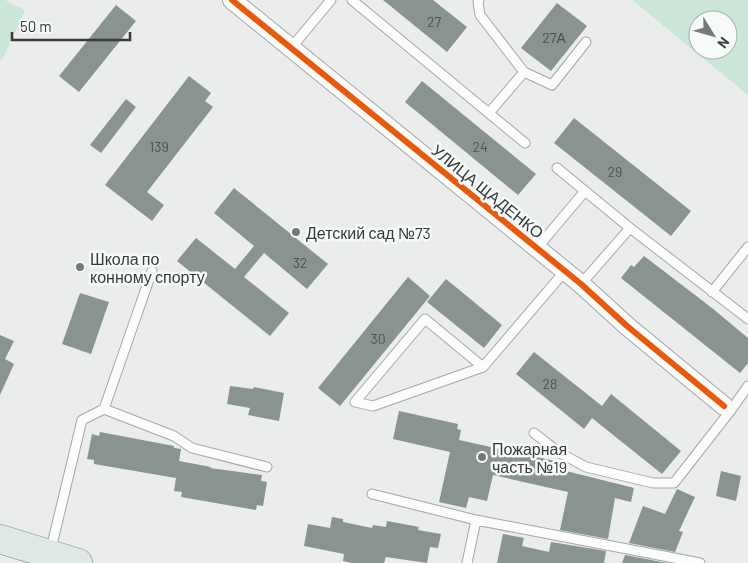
<svg xmlns="http://www.w3.org/2000/svg" width="748" height="563" font-family="Barlow,sans-serif">
	<rect width="100%" height="100%" fill="#eaedeb"/>
	<path fill="#cbe6d9" fill-rule="evenodd" d="M0,0h5l20,10 -23,50 -2,-1z
		M632,0h116v95zM698,20h30v30h-30z"/>
	<path fill="#89938f" d="M383,0h50l34,27 -20,25z
		M557,3l30,23 -36,45 -30,-23z
		M116,5l20,16 -57,71 -20,-16z
		M189,76l22,17 -6,8 8,6 -66,85 17,13 -12,16 -47,-36z
		M422,81l114,93 -18,21 -113,-93z
		M126,99l10,8 -35,46 -11,-8z
		M574,118l117,93 -20,25 -117,-93z
		M234,188l94,76 -21,25 -43,-36 -20,24 45,36 -19,23 -93,-75 19,-23 39,31 19,-23 -40,-33z
		M644,256l68,52 36,30v25l-8,10 -119,-95 10,-13 3,2z
		M408,277l22,19 -90,110 -22,-18z
		M446,279l56,46 -18,23 -57,-46z
		M80,293l29,9 -18,52 -29,-10z
		M0,335l14,6 -9,18 9,5 -14,31z
		M534,352l68,54 9,-12 70,57 -19,23 -70,-56 -8,11 -68,-55z
		M230,386l23,3 1,-2 30,6 -5,28 -31,-6 2,-7 -23,-4z
		M399,411l59,13 -1,5 4,1 -2,10 96,21 -1,7 80,20 -3,14 -16,-4 -7,41 -48,-9 8,-38 -75,-17 -6,26 -18,-4 -3,11 -27,-6 11,-50 -57,-13z
		M100,432l74,14v2l7,1 -2,12 32,6 -1,1 52,7 -1,6 6,1 -4,24 -6,-1 -1,5 -75,-13 1,-5 -8,-1 2,-13 -82,-14v-4l-7,-1 5,-25 7,2z
		M721,471l20,5 -5,25 -20,-5z
		M677,489l18,8 -16,34 4,1 -8,20 -46,-9 14,-37 22,8z
		M332,517l11,2v3l29,6 1,-3 13,2 1,-6 32,6 -1,3 23,4 -3,14 -8,-1 -3,16 -41,-6 -2,6h-32l-9,-2 1,-7 -40,-8 4,-22 22,4z
		M503,534l21,4 -2,8 27,6 2,-10 55,9 -2,12h-107z
		M625,555l42,8h-45z"/>
	<g fill="none" stroke-linecap="round" stroke-linejoin="round">
		<g stroke="#a4a6a4" stroke-width="11">
			<path id="service" d="M352,0l173,143
				M479,0l-1,2 2,13 44,57
				M291,48l40,-48
				M489,113l35,-41 28,13 34,-43
				M557,168l73,60
				M537,248l48,-57
				M581,284l49,-56 118,91
				M712,292l36,-45
				M483,367l-110,39 -18,-4 70,-83 58,48 82,-96
				M726,407l5,3 17,-24
				M104,409l48,-138
				M534,433l26,20 26,14 67,16h21l57,-73
				M372,494l104,26
				M50,553l32,-133 22,-11 70,27 18,12 75,19
				M467,563l9,-43 224,43"/>
		</g>
		<g stroke="#a4a6a4" stroke-width="20">
			<path id="minor" d="M232,0l349,284 46,42 97,80"/>
		</g>
		<g stroke="#9eaea8" stroke-width="30">
			<path id="primary" d="M0,539l78,24"/>
		</g>
		<use href="#service" stroke="#fcfcfc" stroke-width="9"/>
		<use href="#minor" stroke="#fcfcfc" stroke-width="18"/>
		<use href="#primary" stroke="#dfe8e5" stroke-width="28"/>
		<g stroke="#f6fbf9" stroke-width="9">
			<path id="cycleway" d="M232,0l349,284 46,42 97,80"/>
		</g>
		<use href="#cycleway" stroke="#e8590c" stroke-width="6"/>
	</g>
	<g fill="#767977" stroke="#f6fbf9" stroke-width="2">
		<circle cx="296" cy="232" r="5"/>
		<circle cx="80" cy="267" r="5"/>
		<circle cx="482" cy="457" r="5"/>
	</g>
	<g text-anchor="middle" dominant-baseline="central" stroke-width="5" stroke-linejoin="round" paint-order="stroke">
		<g font-size="14" fill="#4c504e">
			<text x="434" y="21">27</text>
			<text x="554" y="37">27А</text>
			<text x="159" y="146">139</text>
			<text x="480" y="146">24</text>
			<text x="615" y="171">29</text>
			<text x="300" y="262">32</text>
			<text x="378" y="338">30</text>
			<text x="550" y="383">28</text>
		</g>
		<g font-size="16" fill="#383a39" stroke="#f6fbf9">
			<text transform="translate(488 191) rotate(39)">УЛИЦА ЩАДЕНКО</text>
		</g>
		<g font-size="16" fill="#383a39" stroke="#f6fbf9" text-anchor="start">
			<text x="306" y="232">Детский сад №73</text>
			<text x="90" y="258">Школа по<tspan x="90" dy="18">конному спорту</tspan></text>
			<text x="492" y="448">Пожарная<tspan x="492" dy="18">часть №19</tspan></text>
		</g>
	</g>
	<g transform="translate(713 35) rotate(127)"><circle r="24" fill="#f6fbf9" stroke="#aaaeac"/>
	<path d="M0-4L9 19L0 12L-9 19Z" fill="#767977"/>
	<text y="-8" font-size="14" font-weight="bold" text-anchor="middle" fill="#383a39">N</text>
	</g>
	<path d="M12 32v8h118v-8" fill="none" stroke="#383a39" stroke-width="2.5"/>
	<text x="20" y="32" font-size="15" fill="#383a39" stroke="#f6fbf9" stroke-width="4" paint-order="stroke">50 m</text>
</svg>
